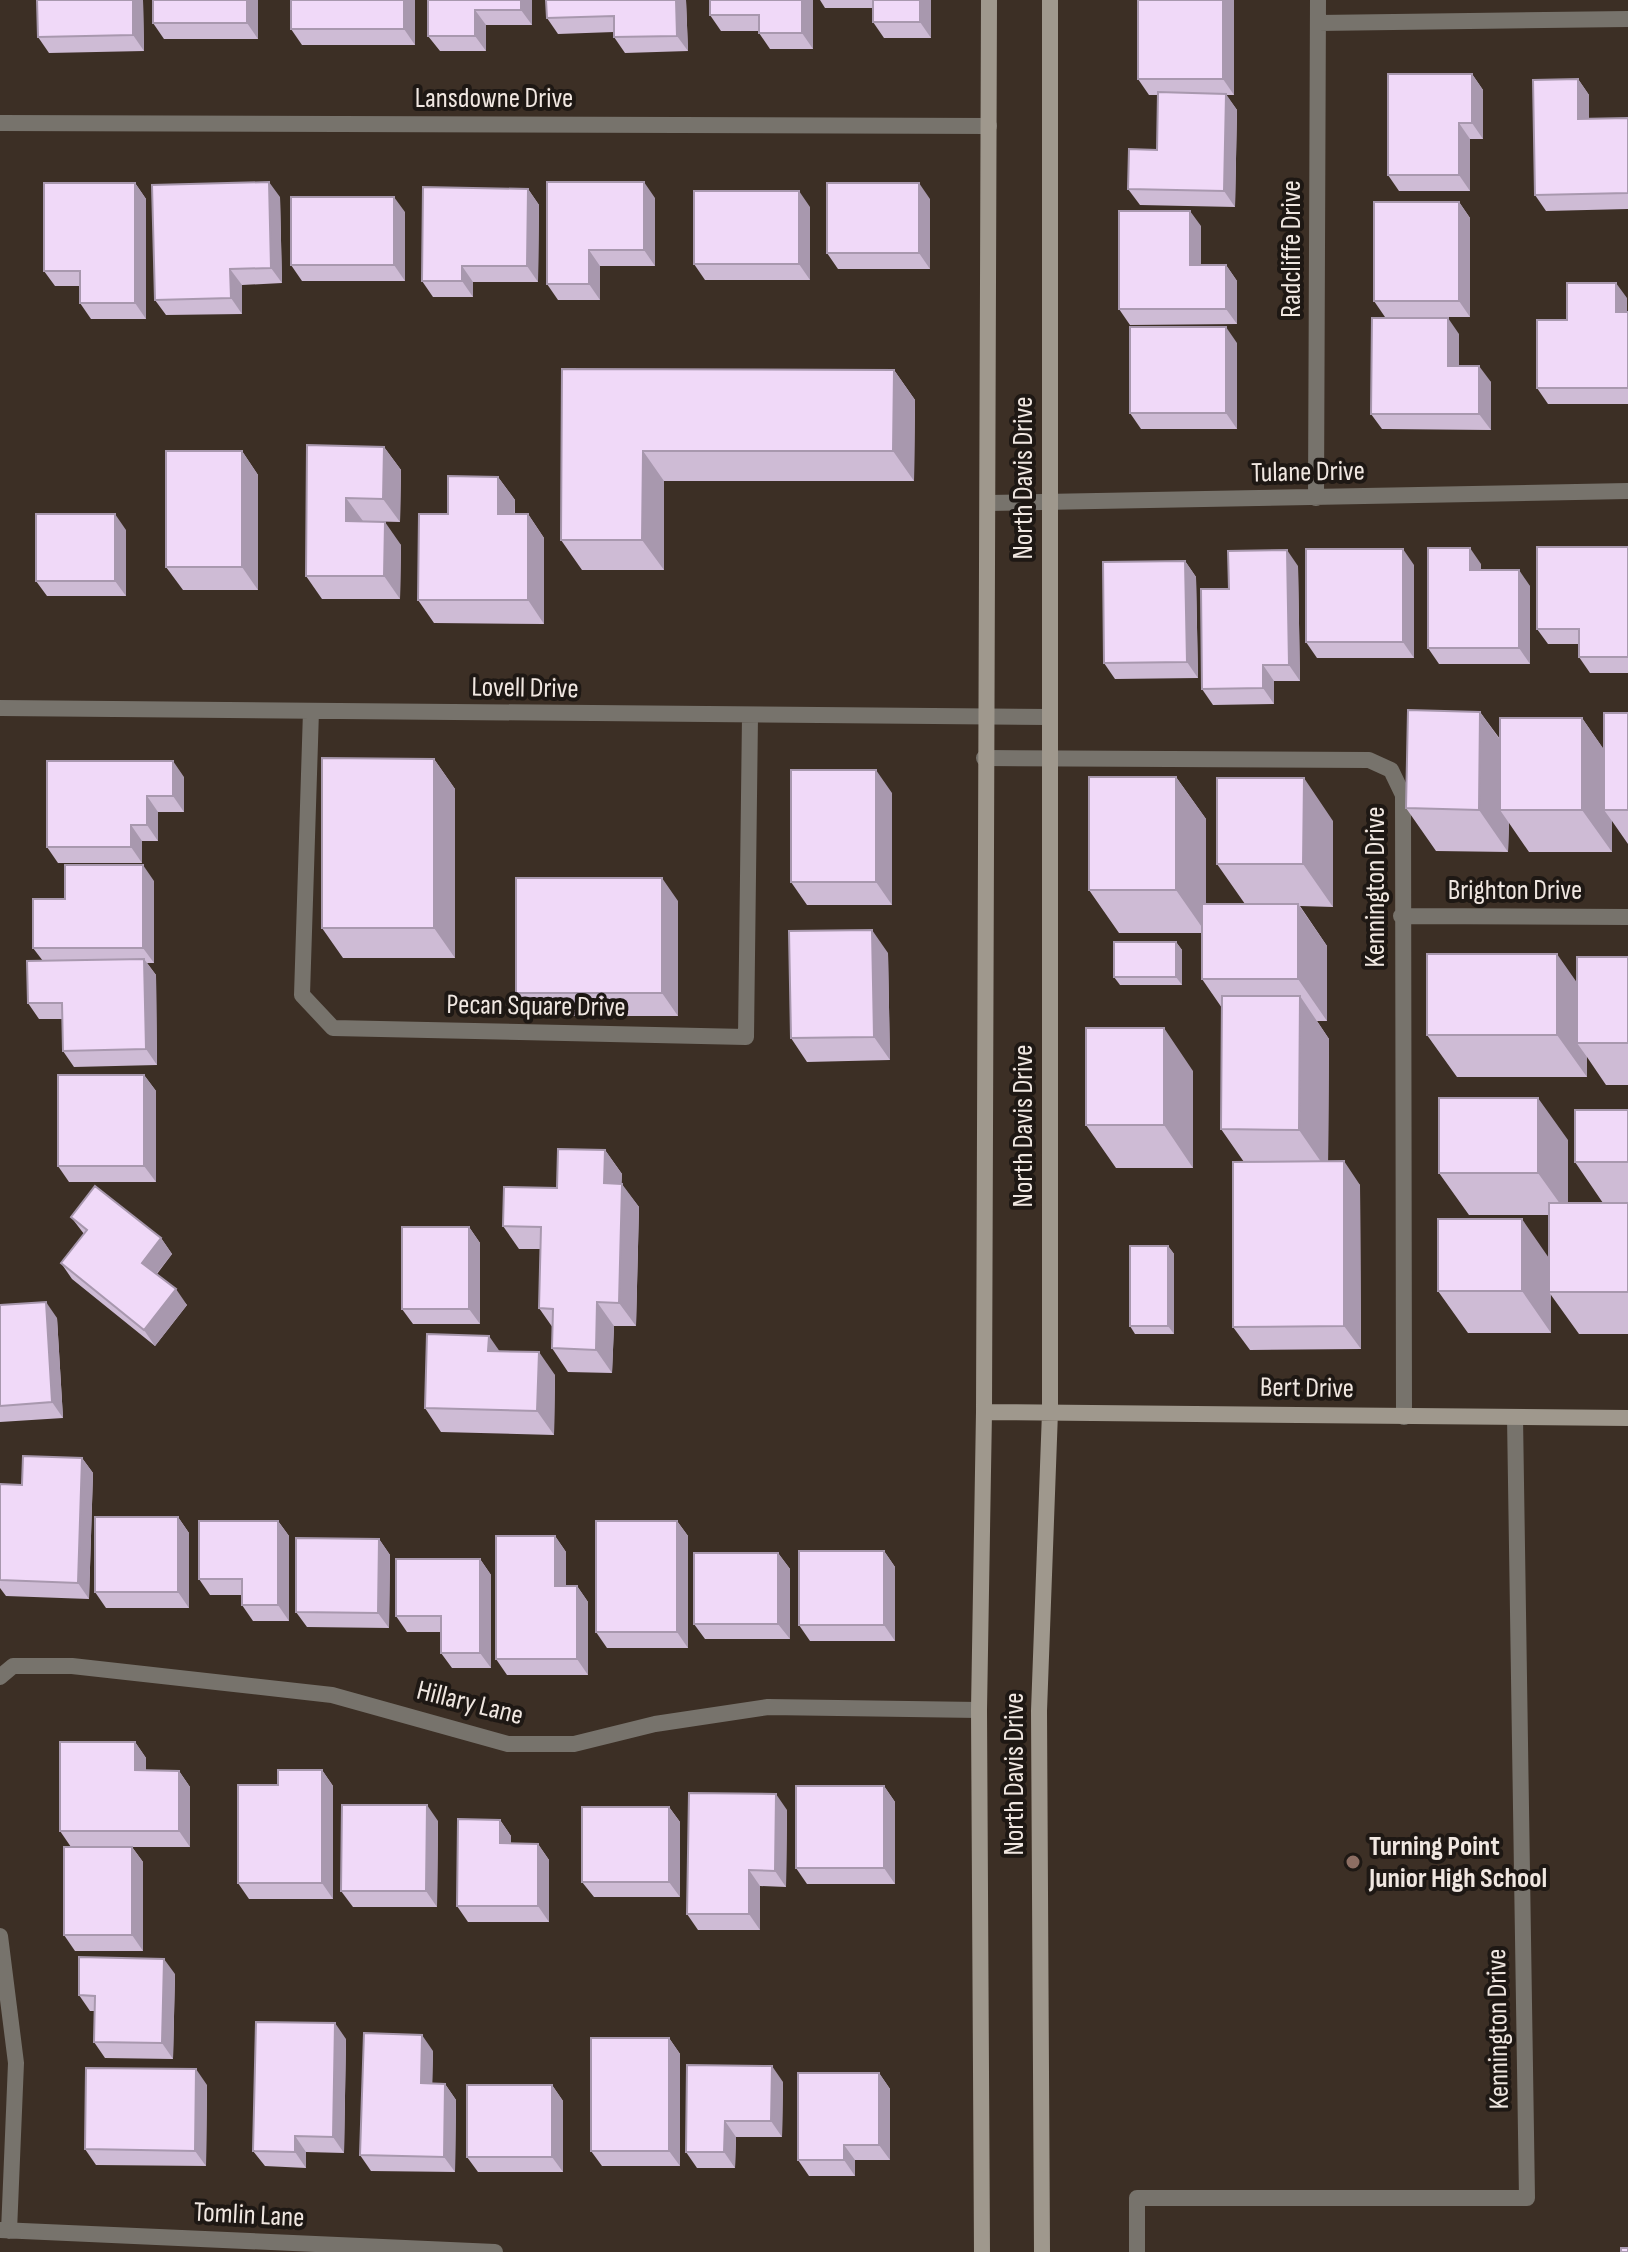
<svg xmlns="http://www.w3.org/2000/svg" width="1628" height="2252" font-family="'Sofia Sans Condensed',sans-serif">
	<rect width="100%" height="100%" fill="#3c2f25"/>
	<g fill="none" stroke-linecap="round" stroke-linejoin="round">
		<path stroke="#77736c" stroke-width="16" d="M1318,23l310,-4
			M0,123l989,3
			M1316,498l2,-498
			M988,503l640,-12
			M0,708l1048,9
			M311,711l-9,284 31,33 413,9 4,-321
			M984,758l385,2 22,10 12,25 1,622
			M1401,916l227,1
			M0,1677l13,-11h59l260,29 176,49h66l81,-20 113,-17 211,3
			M0,1936l16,127 -7,168
			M0,2230l495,22
			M1137,2252v-54h390l-12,-781"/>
		<path stroke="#9f988d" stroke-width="16" d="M984,1412l644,6
			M982,2252l-3,-542 5,-298 5,-1412
			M1042,2252l-3,-541 11,-299v-1412"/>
	</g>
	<path fill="#cebbd5" d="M37,0h106l1,51 -95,2 -11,-16z
		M258,0v39h-94l-11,-16z
		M415,0v45h-113l-11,-16z
		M428,0h104v25h-46v26h-46l-12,-15z
		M546,0h140l2,51 -63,2 -11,-16v-5l-56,2 -11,-16z
		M813,0v49h-43l-11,-16v-2h-38l-11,-16z
		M820,0h111v38h-47l-11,-16v-14h-48z
		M1234,0v95h-8l11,15 -2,97 -95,-2 -12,-16 29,-39 1,-55h-9l-11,-16z
		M1472,74l11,16v49h-13v52h-71l-11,-16z
		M1578,79l11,16v24l39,-1v91l-82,2 -11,-16z
		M135,183l11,16v120h-55l-11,-16v-17h-25l-11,-15z
		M528,189l11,16 -1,77h-65v15h-40l-11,-16z
		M280,197l2,86 -40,2v29l-76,1 -11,-15z
		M655,198v68h-55v34h-42l-11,-16z
		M930,199v70h-92l-11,-16z
		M1459,202l11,16v99h-85l-11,-16z
		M810,207v73h-105l-11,-16z
		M405,212v69h-103l-11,-16z
		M1201,226v39h25l11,16v43l-107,1 -11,-16z
		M1627,298v14h1v92h-80l-11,-16 30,-68z
		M1459,334v32l32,16v48l-109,-1 -11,-15z
		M1237,343v86h-96l-11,-16z
		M562,369l332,1 21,30 -1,81h-250v89h-82l-21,-30z
		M307,445l77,2 17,23 -1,52 -37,-1 38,24 -1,54h-78l-16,-23z
		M242,451l16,24v115h-75l-17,-23z
		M498,477l17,23v14h13l16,24v86l-110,-1 -16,-23 30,-86z
		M126,530v66h-79l-11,-15z
		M1628,547v126h-38l-11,-16v-13h-31l-11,-15z
		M1185,561l11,16 2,101 -83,1 -11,-16z
		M1481,564v6l49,16v78h-91l-11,-16z
		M1414,565v93h-97l-11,-16z
		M1298,566l2,115h-26v23l-61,1 -11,-16 27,-100z
		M1480,712l20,27 82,-21 22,32 24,-37v131l-16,-23v31h-83l-20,-29 -1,29 -72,-1 -30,-43z
		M434,759l21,30v169h-112l-21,-30z
		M184,777v35h-26v29h-16v22h-84l-11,-16z
		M1176,777l30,42v85h39l-28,-40 116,-43v86l-33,-1 27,40v75h-10l12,18 -1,122 32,24 1,164 -111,1 -17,-23 11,-165 -23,-33 1,-121 -20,-29v-46h-83l-30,-43z
		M892,793v112h-85l-16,-23z
		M154,881v82h-7l9,12 1,90 -83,2 -11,-16 -1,-32h-23l-11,-16 15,-42 -10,-13 32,-49z
		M678,901v115h-145l-17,-23z
		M1176,942l6,8v35h-62l-6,-8z
		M888,953l2,107 -83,2 -16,-24z
		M1628,957v128h-22l-19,-28v20h-130l-30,-42 150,-53z
		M1193,1071v97h-77l-30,-43z
		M144,1075l12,16v91h-87l-11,-16z
		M1628,1110v224h-49l-28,-39v38h-83l-30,-42 111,-33v-43h-80l-30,-42 129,-33v63h35l-28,-41z
		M605,1150l17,24 -1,10 18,23 -3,119h-22l-2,47 -44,-1 -16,-24 1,-20 -14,-20 2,-59h-22l-16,-23 54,-38z
		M71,1217l90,21 11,16 -15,20 30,31 -32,41 -83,-67 -11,-16 23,-29z
		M469,1227l11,16v81h-67l-11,-15z
		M1168,1246l6,8v80h-39l-5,-8z
		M0,1305l57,13 6,100 -63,4z
		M500,1351l55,24 -1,60 -113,-3 -16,-24z
		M82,1458l11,15 -4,126 -83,-3 -6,-8v-104l22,1z
		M178,1517l11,16v75h-83l-11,-16z
		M278,1521l11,15v85h-36l-11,-16v-10h-32l-11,-16z
		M677,1521l11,15v112h-81l-11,-16z
		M555,1536l11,16v34h11l11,16v73h-81l-11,-16z
		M379,1539l11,16 -1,73 -82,-1 -11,-15z
		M884,1551l11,16v74h-85l-11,-16z
		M778,1553l12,16v70h-85l-11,-15z
		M480,1559l11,16v93h-39l-11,-15v-21h-34l-11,-16z
		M135,1742l11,16v12l33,1 11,16v60h-58l11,15v89h-68l-11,-16 7,-88 -11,-16z
		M322,1770l11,16v113h-84l-11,-16 40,-98z
		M884,1786l11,16v82h-88l-11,-16z
		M669,1807l11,15v75h-86l-12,-15z
		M787,1810l-1,77 -26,-1v44h-62l-11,-16z
		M500,1820l11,16v8h27l11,16v62h-81l-11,-16z
		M438,1821l-1,86h-84l-12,-16z
		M175,1974l-2,85 -68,-1 -11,-16 1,-31h-5l-11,-16z
		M669,2038l11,16v112h-78l-11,-15z
		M346,2039l-2,114 -38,-1v16l-41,-2 -12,-15z
		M433,2051l-1,33h13l11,16 -1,72 -84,-1 -11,-16z
		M687,2065l96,17 -1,55h-46l-1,31h-38l-11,-16z
		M879,2073l11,16v71h-35v16h-46l-11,-16z
		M207,2085l-1,81 -110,-1 -11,-16z
		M552,2085l11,16v71h-85l-11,-15z"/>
	<path fill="#a898ae" d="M133,0h10l1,51 -11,-16z
		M247,0h11v39l-11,-16z
		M404,0h11v45l-11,-16z
		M521,0h11v25l-11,-15z
		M676,0h10l2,51 -11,-15z
		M802,0h11v49l-11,-16z
		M920,0h11v38l-11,-16z
		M1223,0h11v95l-11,-16z
		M475,10l11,15v26l-11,-15z
		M1472,74l11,16v49l-11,-16z
		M1578,79l11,16v40l-11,-16z
		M1226,94l11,16 -2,97 -11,-16z
		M1459,123l11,16v52l-11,-16z
		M269,182l11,15 2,86 -11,-15z
		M644,182l11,16v68l-11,-16z
		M135,183l11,16v120l-11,-16z
		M919,183l11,16v70l-11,-16z
		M528,189l11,16 -1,77 -11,-16z
		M799,191l11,16v73l-11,-16z
		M394,197l11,15v69l-11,-16z
		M1459,202l11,16v99l-11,-16z
		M1190,211l11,15v55l-11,-16z
		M589,250l11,16v34l-11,-16z
		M1226,265l11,16v43l-11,-15z
		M462,266l11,16v15l-11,-16z
		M230,269l12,16v29l-11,-16z
		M1616,283l11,15v30l-11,-16z
		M1448,318l11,16v48l-11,-16z
		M1226,327l11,16v86l-11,-16z
		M1479,366l12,16v48l-12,-16z
		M894,370l21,30 -1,81 -21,-30z
		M384,447l17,23 -1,52 -17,-23z
		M242,451l16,24v115l-16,-23z
		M643,451l21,30v89l-22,-30z
		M498,477l17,23 -1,38 -16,-24z
		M346,498l17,23h-17z
		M115,514l11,16v66l-11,-15z
		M528,514l16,24v86l-16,-24z
		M385,522l16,23 -1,54 -16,-23z
		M1470,548l11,16v22l-11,-16z
		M1403,549l11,16v93l-11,-16z
		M1287,550l11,16 2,115 -11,-16z
		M1185,561l11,16 2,101 -11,-16z
		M1519,570l11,16v78l-11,-16z
		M1263,665l11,16v23l-11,-16z
		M1480,712l30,42 -10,56 9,13 -1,29 -29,-42z
		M1582,718l30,43 -8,49 8,11v31l-30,-42z
		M434,759l21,30v169l-21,-30z
		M173,761l11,16v35l-11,-16z
		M876,770l16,23v112l-16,-23z
		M1176,777l30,42v114l-30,-43z
		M1304,778l29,43v86l-30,-43z
		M147,796l11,16v29l-11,-16z
		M131,825l11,16v22l-11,-16z
		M143,865l11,16v82l-11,-15z
		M662,878l16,23v115l-16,-23z
		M1298,904l29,42v75l-29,-42z
		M872,930l16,23 2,107 -16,-23z
		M1176,942l6,8v35l-6,-8z
		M1557,954l30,43 -10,46 10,14v20l-30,-42z
		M144,959l12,16 1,90 -11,-16z
		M1300,996l29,43 -1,133 -29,-42z
		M1164,1028l29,43v97l-29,-43z
		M144,1075l12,16v91l-12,-16z
		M1538,1098l30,42v75l-30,-42z
		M605,1150l17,24 -1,32 -17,-23z
		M1344,1161l16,24 1,164 -17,-23z
		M622,1184l17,23 -3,119 -17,-23z
		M1522,1219l29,42 -2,31 2,3v38l-29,-42z
		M469,1227l11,16v81l-11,-15z
		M161,1238l11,16 -19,24 -11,-15z
		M1168,1246l6,8v80l-6,-8z
		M176,1289l11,16 -32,41 -11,-16z
		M46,1302l11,16 6,100 -11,-16z
		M597,1302l17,24 -2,47 -16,-23z
		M489,1336l16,23 -17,-8z
		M539,1352l16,23 -1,60 -17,-24z
		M82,1458l11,15 -4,126 -11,-16z
		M178,1517l11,16v75l-11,-16z
		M278,1521l11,15v85l-11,-16z
		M677,1521l11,15v112l-11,-16z
		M555,1536l11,16v50l-11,-16z
		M379,1539l11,16 -1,73 -11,-15z
		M884,1551l11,16v74l-11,-16z
		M778,1553l12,16v70l-12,-15z
		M480,1559l11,16v93l-11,-15z
		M577,1586l11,16v73l-11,-16z
		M135,1742l11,16v28l-11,-16z
		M322,1770l11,16v113l-11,-16z
		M179,1771l11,16v60l-11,-16z
		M884,1786l11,16v82l-11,-16z
		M776,1794l11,16 -1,77 -11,-16z
		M427,1805l11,16 -1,86 -11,-16z
		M669,1807l11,15v75l-11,-15z
		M500,1820l11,16v23l-11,-16z
		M538,1844l11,16v62l-11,-16z
		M132,1847l11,15v89l-11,-16z
		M749,1870l11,16v44l-11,-16z
		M164,1959l11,15 -2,85 -11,-16z
		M335,2023l11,16 -2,114 -11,-16z
		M422,2035l11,16 -1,48 -11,-16z
		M669,2038l11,16v112l-11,-15z
		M772,2066l11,16 -1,55 -11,-16z
		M196,2069l11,16 -1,81 -11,-15z
		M879,2073l11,16v71l-11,-15z
		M445,2084l11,16 -1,72 -11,-15z
		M552,2085l11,16v71l-11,-15z
		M725,2121l11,16 -1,31 -11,-16z
		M295,2136l11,16v16l-11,-16z
		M844,2145l11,15v16l-11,-16z"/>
	<path fill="#f0d9f8" stroke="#a898ae" stroke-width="2" d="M37,0h96v35l-95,2z
		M153,0h94v23h-94z
		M291,0h113v29h-113z
		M428,0h93v10h-46v26h-47z
		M546,0h130l1,36 -63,1v-21l-67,2z
		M710,0h92v33h-43v-18h-49z
		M873,0h47v22h-47z
		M1138,0h85v79h-85z
		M1388,74h84v49h-13v52h-71z
		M1578,79v40l50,-1v75l-93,2 -2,-115z
		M1158,92l68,2 -2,97 -96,-2 1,-40 28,1z
		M269,182l2,86 -41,1 1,29 -76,2 -3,-115z
		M547,182h97v68h-55v34h-42z
		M44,183h91v120h-55v-32h-36z
		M827,183h92v70h-92z
		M423,187l105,2 -1,77h-65v15h-40z
		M694,191h105v73h-105z
		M291,197h103v68h-103z
		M1374,202h85v99h-85z
		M1119,211h71v54h36v44h-107z
		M1567,283h49v29h12v76h-91v-68h30z
		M1372,318h76v48h31v48h-108z
		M1130,327h96v86h-96z
		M562,369l332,1 -1,81h-250l-1,89h-81z
		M307,445l77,2 -1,52 -37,-1v23l39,1 -1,54h-78z
		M166,451h76v116h-76z
		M448,476l50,1v37h30v86h-110l1,-86h29z
		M36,514h79v67h-79z
		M1537,547h91v110h-49v-28h-42z
		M1428,548h42v22h49v78h-91z
		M1306,549h97v93h-97z
		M1287,550l2,115h-26v23l-61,1 -1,-100h28l-1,-38z
		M1185,561l2,101 -83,1 -1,-101z
		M1408,710l72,2 -1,98 -73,-2z
		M1604,713h24v97h-24z
		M1500,718h82v92h-82z
		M322,758l112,1v169h-112z
		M47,761h126v35h-26v29h-16v22h-84z
		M791,770h85v112h-85z
		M1089,777h87v113h-87z
		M1217,778h87l-1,86h-86z
		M65,865h78v83h-110v-49h32z
		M516,878h146v115h-146z
		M1202,904h96v75h-96z
		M872,930l2,107 -83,1 -2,-107z
		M1114,942h62v35h-62z
		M1427,954h130v81h-130z
		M1577,957h51v86h-51z
		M144,959l2,90 -83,2 -1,-48h-34l-1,-42z
		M1222,996h78l-1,134 -78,-1z
		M1086,1028h78v97h-78z
		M58,1075h86v91h-86z
		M1439,1098h99v75h-99z
		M1575,1110h53v52h-53z
		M558,1149l47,1 -1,33 18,1 -3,119 -22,-1 -1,48 -44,-2 1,-39 -14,-1 2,-81 -38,-1 1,-39 53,1z
		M1344,1161v165l-111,1v-165z
		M95,1186l66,52 -19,25 34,26 -32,41 -83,-67 26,-33 -16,-13z
		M1549,1203h79v89h-79z
		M1438,1219h84v72h-84z
		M402,1227h67v82h-67z
		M1130,1246h38v80h-38z
		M46,1302l6,100 -52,4v-101z
		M427,1334l62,2 -1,15 51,1 -2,59 -112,-3z
		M23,1456l59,2 -4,125 -78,-3v-96l22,1z
		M95,1517h83v75h-83z
		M199,1521h79v84h-36v-26h-43z
		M596,1521h81v111h-81z
		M496,1536h59v50h22v73h-81z
		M296,1538l83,1 -1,74 -82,-1z
		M799,1551h85v74h-85z
		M694,1553h84v71h-84z
		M396,1559h84v94h-39v-37h-45z
		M60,1742h75v28l44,1v60h-119z
		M278,1770h44v113h-84v-98h40z
		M796,1786h88v82h-88z
		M689,1793l87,1 -1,77 -26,-1v44h-62z
		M342,1805h85l-1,86h-85z
		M582,1807h87v75h-87z
		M458,1819l42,1v23l38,1v62h-81z
		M64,1847h68v88h-68z
		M79,1957l85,2 -2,84 -68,-1 1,-46 -16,-1z
		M256,2022l79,1 -2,114 -38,-1v16l-42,-1z
		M364,2033l58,2 -1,48 24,1 -1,73 -84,-2z
		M591,2038h78v113h-78z
		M687,2065l85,1 -1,55h-46l-1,31h-38z
		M86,2068l110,1 -1,82 -110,-2z
		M798,2073h81v72h-35v15h-46z
		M467,2085h85v72h-85z
		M1621,2248h7v4h-7z"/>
	<circle fill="#8d6e63" stroke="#1e1814" stroke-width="3" cx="1353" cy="1862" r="8"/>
	<g text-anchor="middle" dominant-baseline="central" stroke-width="8" stroke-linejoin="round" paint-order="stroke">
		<g font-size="28" fill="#f0e7e1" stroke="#1e1814">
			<text x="494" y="98">Lansdowne Drive</text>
			<text transform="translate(1291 249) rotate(-90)">Radcliffe Drive</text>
			<text transform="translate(1308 472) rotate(-1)">Tulane Drive</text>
			<text transform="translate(1023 478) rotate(-90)">North Davis Drive</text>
			<text transform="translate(525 688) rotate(1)">Lovell Drive</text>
			<text transform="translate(1375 887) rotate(-90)">Kennington Drive</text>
			<text x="1515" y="890">Brighton Drive</text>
			<text transform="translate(536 1006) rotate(1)">Pecan Square Drive</text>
			<text transform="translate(1023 1126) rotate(-90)">North Davis Drive</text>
			<text transform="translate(1307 1388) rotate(1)">Bert Drive</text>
			<text transform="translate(470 1703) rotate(14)">Hillary Lane</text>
			<text transform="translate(1014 1774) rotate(-90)">North Davis Drive</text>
			<text transform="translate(1498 2029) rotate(-91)">Kennington Drive</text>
			<text transform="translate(249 2215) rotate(3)">Tomlin Lane</text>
		</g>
		<g font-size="28" font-weight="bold" fill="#f0e7e1" stroke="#1e1814" text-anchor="start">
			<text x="1369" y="1846">Turning Point<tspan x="1369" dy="32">Junior High School</tspan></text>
		</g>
	</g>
</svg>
